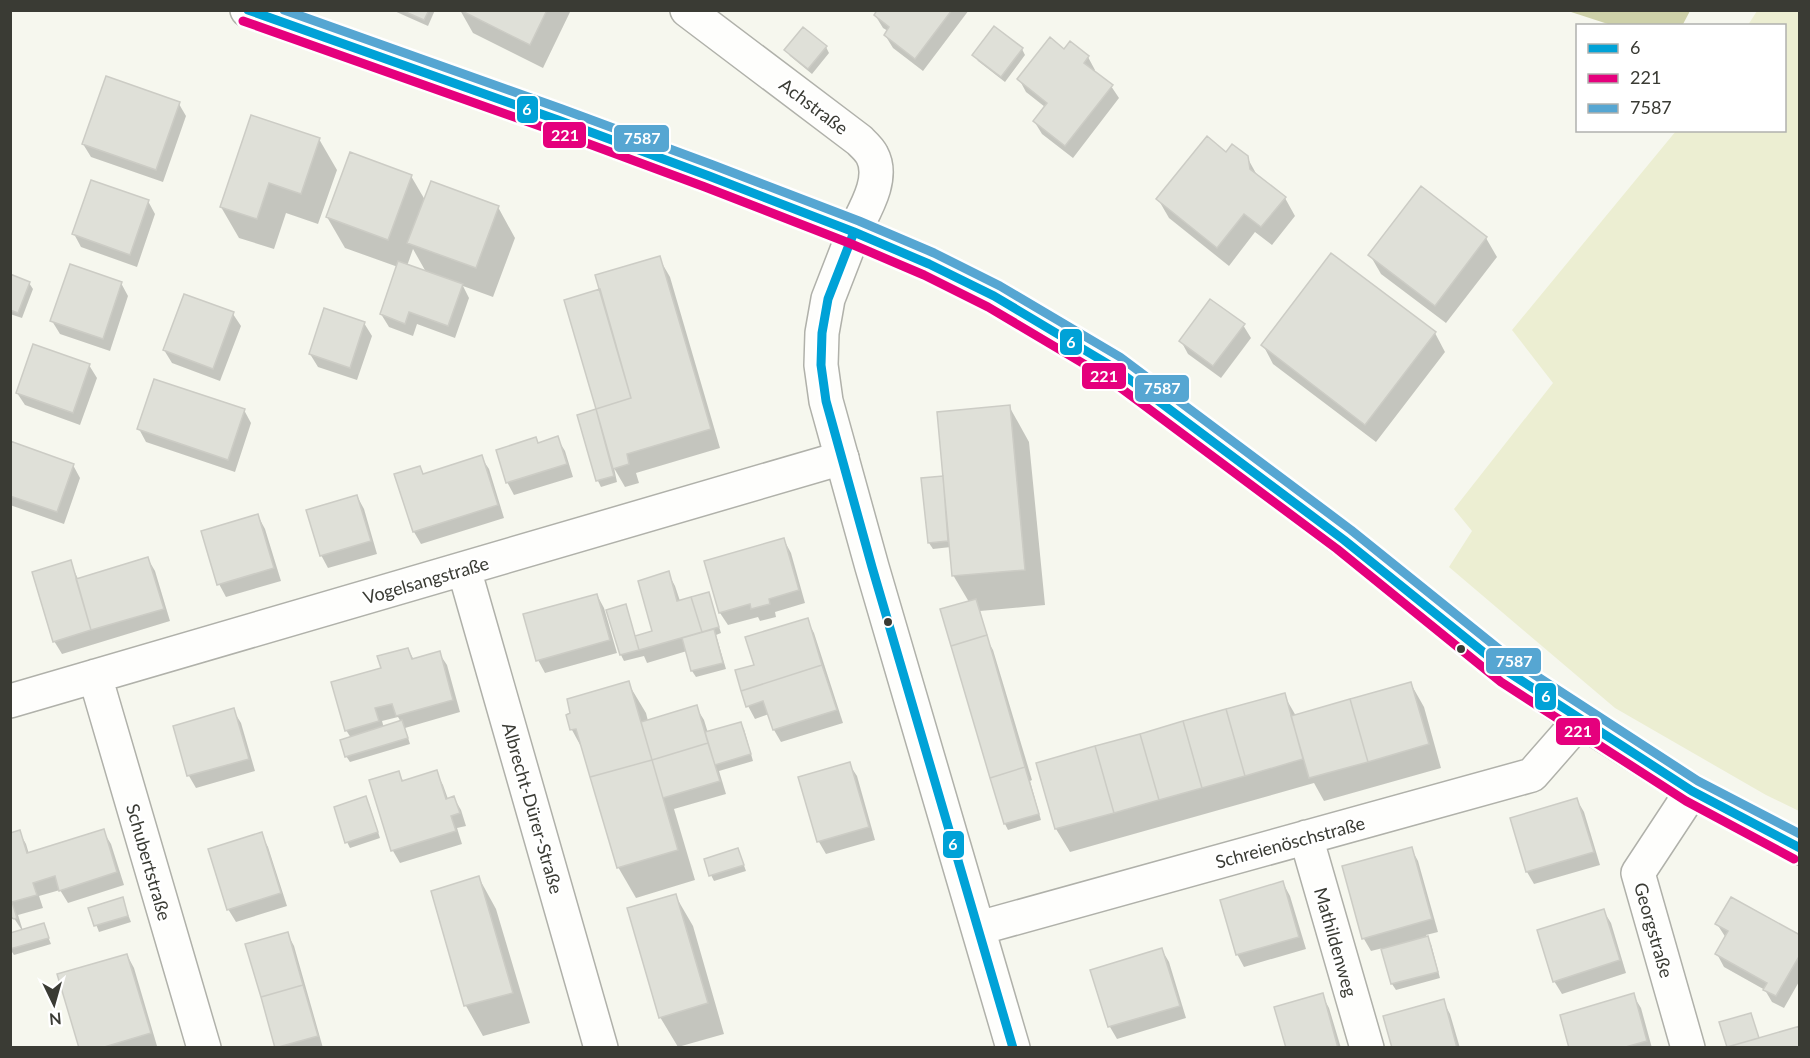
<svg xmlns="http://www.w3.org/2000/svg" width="1810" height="1058" font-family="Lato,sans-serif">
	<rect width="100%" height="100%" fill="#f6f7ee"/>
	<path fill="#eceed2" d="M1757,11h42v800l-33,-16 -151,-87 -166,-141 23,-36 -18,-22 99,-126 -41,-53 164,-199 108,-1v-104l-36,-1z"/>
	<path fill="#ced1a9" d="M1568,11h122l-8,15 -71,-1z"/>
	<path fill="#0003" fill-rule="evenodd" d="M392,10h43l-7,16z
		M460,10h111l-28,58 -70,-35z
		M879,10h90l-46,61 -30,-23 -8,-13 3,-4 -5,-3 -8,-13z
		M1070,43l18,14 7,13 -1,2 17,14 8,12 -46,60 -31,-24 -8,-13 11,-14 -19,-15 -7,-13 46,-28z
		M826,47l3,6 -17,21 -22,-18 -4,-6z
		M1022,49l3,6 -20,27 -27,-21 -4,-6z
		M179,104l7,12 -23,66 -72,-25 -8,-13z
		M319,139l18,31 -19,54 -32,-11 -12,36 -35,-11 -18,-31z
		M1226,154l21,3 11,20 27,21 10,18 -23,29 -17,-13 -26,34 -60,-48 -11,-19z
		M411,176l14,24 73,7 17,31 -22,59 -30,-11 6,12 -14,40 -38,-14 -4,12 -24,-9 -8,-13 17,-47 -53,-19 -18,-31zM413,249l13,23 -19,-6z
		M1421,188l65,50 11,19 -51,66 -65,-49 -11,-19z
		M148,201l7,13 -18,53 -56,-20 -7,-13z
		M659,258l11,19 50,171 -84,25 3,10 -14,4 -11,-19 3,14 -16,5 -3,-6 -19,-65 19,-6 3,-120z
		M10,276l19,7 4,6 -11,29 -12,-4z
		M121,283l7,13 -18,55 -50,-17 -8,-13z
		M233,314l8,12 -21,55 -48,-18 -8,-13z
		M364,323l8,13 -15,44 -39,-13 -8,-13z
		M1243,325l8,13 -30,40 -33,-24 -7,-13z
		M1435,333l10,19 -69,90 -103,-78 -10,-19z
		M89,365l8,13 -17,47 -55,-20 -8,-12z
		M1009,406l20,36 16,163 -65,6 9,32 4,7 39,130 -2,1 11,39 -33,10 -3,-6 -14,-47 -22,-175 -16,-27 -2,-28 -18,2 -4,-6 15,-65z
		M244,410l7,13 -16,49 -89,-30 -7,-13z
		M557,438l8,13 8,26 -59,18 -7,-13 31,-38z
		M10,443l63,22 7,13 -16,46 -54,-19z
		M481,457l8,12 15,49 -83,26 -7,-12 -18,-57 23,-8 5,8z
		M357,496l7,13 13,45 -49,14 -7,-13z
		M258,516l7,13 16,52 -55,16 -7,-13z
		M784,540l7,13 14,50 -30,9 1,5 -16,4 -2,-4 -30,8 -8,-12z
		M148,559l7,12 15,50 -108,33 -8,-13 16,-79 8,17z
		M668,573l7,13 5,15 28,-7 3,6 10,33 -5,2 10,34 -30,8 -4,-6 -5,-20 -40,12 -3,-7 -20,5 -3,-6 -13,-44 20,1 7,25 19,-5z
		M597,595l7,13 13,45 -72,20 -7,-13z
		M807,620l7,13 29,90 -62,19 -7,-12 -5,-16 -14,5 -7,-13 8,-40z
		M408,649l6,11 25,-7 8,12 13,47 -55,16 5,16 -60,18 -4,-6 5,-18 -5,-8 36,-61zM398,717l3,5 -17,6 -2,-7z
		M628,683l18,30 2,8 48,-14 8,13 4,13 32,-10 4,6 9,32 -34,10 7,23 -52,15 21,71 -59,18 -18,-31 -34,-115 -12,-22 -5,-14z
		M1411,684l13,23 17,61 -117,33 -10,-18 -244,69 -14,-23 -18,-65 246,-69 12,21z
		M233,710l8,13 14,48 -59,17 -7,-12z
		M849,764l8,12 18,64 -49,14 -7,-12 -19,-64z
		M436,772l7,13 5,14 6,-1 7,12 5,16 -9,2 5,16 -62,19 -7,-12 -22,-70 27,-8 6,9z
		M1577,800l7,12 16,53 -66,19 -7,-12 -15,-53z
		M369,804l11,34 -30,10 -3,-6z
		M103,831l8,13 13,41 -56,18 -8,-13 -21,6 4,12 -25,7 5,16 20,-7 8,20 -37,11 -4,-6v-15l13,-2 -13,-20 9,-80 7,12 3,10z
		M261,834l7,13 19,59 -51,16 -8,-13z
		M1411,848l7,13 20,71 -12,3 5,9 9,34 -44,12 -4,-6 -9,-36 -12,3 -7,-12 -20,-72z
		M738,849l8,22 -32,10 -3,-6z
		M479,878l17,31 34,114 -47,13 -17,-30 -34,-114z
		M1283,883l7,13 16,53 -62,18 -7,-13z
		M675,895l18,31 31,108 -46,13 -18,-30z
		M122,899l9,23 -32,10 -9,-23z
		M1603,910l8,13 15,50 -64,21 -8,-13z
		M1717,924l83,13v43l-16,28 -12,-6 -7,-12 -41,-23 -7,-13 9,-16z
		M287,933l7,13 29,102h-46z
		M1162,950l7,12 17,56 -69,21 -7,-12 -18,-56z
		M127,955l7,13 23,78 -6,2h-71z
		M1322,995l7,13 12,40h-53z
		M1633,995l8,13 11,40h-82z
		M1443,1001l7,13 10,34h-67z"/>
	<path fill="#dfe0d8" stroke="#ccccc5" stroke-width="1.5" d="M401,10h28l-5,10z
		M460,10h87l-17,35z
		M877,10h75l-37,49 -31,-24 5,-8 -15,-12z
		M994,26l29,22 -22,29 -29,-22z
		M803,27l24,19 -19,23 -24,-19z
		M1050,37l14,12 6,-8 19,15 -5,7 29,22 -48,61 -32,-25 14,-18 -30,-24z
		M106,76l74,26 -24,68 -74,-26z
		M251,115l69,23 -19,56 -32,-11 -12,36 -37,-12z
		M1207,136l19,16 6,-8 16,12 2,13 36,28 -25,30 -17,-13 -27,34 -61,-49z
		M350,152l62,23 -24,65 -62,-23z
		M91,180l58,20 -19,55 -58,-21z
		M431,181l68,25 -23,62 -69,-25z
		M1421,186l66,51 -52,69 -67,-51z
		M1331,253l105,79 -71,93 -104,-80z
		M660,256l51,173 -84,25 2,10 -16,5 -17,-60 35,-11 -36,-123z
		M398,261l65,23 -15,42 -39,-14 -4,12 -25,-10z
		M70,264l52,18 -19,57 -53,-18z
		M10,274l20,8 -12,31 -8,-3z
		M600,289l31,109 -35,11 -32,-109z
		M184,294l50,18 -21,57 -50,-19z
		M1210,299l35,25 -32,42 -34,-25z
		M324,308l41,14 -15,46 -41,-14z
		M33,344l57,20 -17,49 -57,-20z
		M154,379l91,30 -17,51 -91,-31z
		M1010,405l15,165 -73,6 -15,-164z
		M596,409l18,67 -18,5 -19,-66z
		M558,436l9,28 -61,19 -10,-33 40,-13 2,6z
		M10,441l64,23 -17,48 -47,-16z
		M482,455l16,50 -85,27 -19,-58 26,-8 3,8z
		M943,476l5,65 -20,2 -7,-65z
		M357,495l14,46 -51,15 -14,-46z
		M258,514l16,54 -57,17 -16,-54z
		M784,538l15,52 -30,9 1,5 -19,5 -1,-5 -31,9 -15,-52z
		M148,557l16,52 -73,21 -15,-51z
		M71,560l20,70 -38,12 -21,-70z
		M669,571l8,30 14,-4 11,35 -63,18 -4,-14 17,-5 -14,-50z
		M709,592l10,35 -17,5 -11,-35z
		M597,594l13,46 -74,21 -13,-47z
		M976,599l11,36 -36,11 -11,-37z
		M626,604l13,46 -19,5 -14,-45z
		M808,618l14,47 -81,26 -6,-21 19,-5 -9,-28z
		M714,629l9,34 -32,8 -9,-33z
		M987,635l38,132 -35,11 -39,-132z
		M408,648l4,11 28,-8 13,49 -57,16 -4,-12 -17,4 4,13 -34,10 -14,-49 50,-14 -4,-12z
		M822,665l15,45 -64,20 -10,-29 -17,6 -5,-16z
		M629,681l23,79 -62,17 -14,-48 -6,1 -4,-15 4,-2 -3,-14z
		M1411,682l18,62 -61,18 -18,-63z
		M1285,693l18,66 -58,17 -19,-67z
		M1350,699l18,63 -59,16 -18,-62z
		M697,705l11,38 -56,17 -11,-38z
		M234,708l15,51 -62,17 -14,-50z
		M1226,709l19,67 -43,12 -19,-67z
		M402,720l6,18 -63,19 -5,-17z
		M1183,721l19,67 -43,12 -19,-66z
		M741,722l10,32 -36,11 -10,-33z
		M1140,734l19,66 -45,13 -19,-67z
		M708,743l12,38 -57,17 -11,-38z
		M1095,746l19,67 -59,16 -19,-66z
		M652,760l26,90 -61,18 -27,-91z
		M850,762l19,65 -52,15 -19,-65z
		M1025,767l14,47 -35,10 -14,-46z
		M437,770l9,29 8,-3 6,17 -9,3 5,15 -65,20 -22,-71 30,-9 3,10z
		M366,796l12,36 -33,11 -11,-36z
		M1577,798l17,54 -68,20 -16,-54z
		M104,829l13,43 -58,19 -4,-15 -22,7 4,12 -25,7 5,16 -3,1 -4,-2v-84l10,-3 7,23z
		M262,832l19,61 -54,17 -19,-61z
		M1412,847l20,72 -70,20 -20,-73z
		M738,848l6,17 -35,11 -5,-17z
		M479,876l34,117 -49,13 -33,-115z
		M1283,881l16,56 -63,18 -16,-55z
		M676,894l32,109 -49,15 -32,-110z
		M123,897l5,19 -34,10 -6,-18z
		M1731,897l69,38v20l-24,41 -13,-6 4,-7 -52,-29 13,-23 -13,-7z
		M1604,909l16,51 -67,22 -16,-52z
		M44,923l5,15 -39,11v-16z
		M288,932l15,53 -42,12 -16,-53z
		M1428,936l10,36 -47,12 -10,-35z
		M1162,948l18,58 -72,21 -18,-57z
		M127,954l24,79 -50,15h-22l-22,-74z
		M303,985l15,51 -43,12 -14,-51z
		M1323,993l15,55h-52l-12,-41z
		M1634,993l13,48 -25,7h-53l-9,-33z
		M1444,999l13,49h-65l-9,-32z
		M1751,1013l8,25 -32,9 -8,-25z
		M1800,1026v22h-68l-1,-2z"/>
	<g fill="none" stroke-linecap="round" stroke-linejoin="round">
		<g stroke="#b0b1aa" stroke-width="36">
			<path id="minor" d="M687,10l172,130c4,4 10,9 13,15 13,24 -8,56 -18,77
				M464,569l137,479
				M95,676l109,372
				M10,701l832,-243
				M1306,837l61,211
				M979,928l553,-153 48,-55
				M1688,1048l-50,-175 54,-82"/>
		</g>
		<g stroke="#b0b1aa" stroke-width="36">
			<path id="tertiary" d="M854,232l-26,67 -6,34 -1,32 5,36 46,166 141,481"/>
		</g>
		<g stroke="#b0b1aa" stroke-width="36">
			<path id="secondary" d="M247,10l311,110 151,56 145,56 75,32 65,32 119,71 231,173 164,132 72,48 112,71 108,57"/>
		</g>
		<use href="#minor" stroke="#fefefc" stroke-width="33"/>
		<use href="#tertiary" stroke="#fefefc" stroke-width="33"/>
		<use href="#secondary" stroke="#fefefc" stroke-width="33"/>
		<g stroke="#fff" stroke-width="14">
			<path id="bus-1" d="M248,10l310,110 151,56 145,56 75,32 65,32 119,71 231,173 164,132 184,119 108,57
				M854,232l-26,67 -6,34 -1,32 5,36 46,166 141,481"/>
		</g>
		<g stroke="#fff" stroke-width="14">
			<path id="bus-2" d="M243,21l311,110 151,56 144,56 75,32 64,32 118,70 231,172 164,133 185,119 108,58"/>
		</g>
		<g stroke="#fff" stroke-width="14">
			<path id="bus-3" d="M284,10l278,99 151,56 146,56 75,32 66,33 120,71 231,173 164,132 183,119 102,53"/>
		</g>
		<use href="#bus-1" stroke="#00a2d7" stroke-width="9"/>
		<use href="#bus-2" stroke="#e5007d" stroke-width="9"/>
		<use href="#bus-3" stroke="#56a6d2" stroke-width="9"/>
	</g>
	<g fill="#3a3b34" stroke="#fff" stroke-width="2">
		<circle cx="888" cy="622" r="5"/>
		<circle cx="1461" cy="649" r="5"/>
	</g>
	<g text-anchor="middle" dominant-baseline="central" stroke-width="5" stroke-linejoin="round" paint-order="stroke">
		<g font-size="18" fill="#3a3b34" stroke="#fff">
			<text transform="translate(814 106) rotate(37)">Achstraße</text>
			<text transform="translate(426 580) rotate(-16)">Vogelsangstraße</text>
			<text transform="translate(533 808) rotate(74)">Albrecht-Dürer-Straße</text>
			<text transform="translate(1290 842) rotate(-15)">Schreienöschstraße</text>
			<text transform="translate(149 862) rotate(74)">Schubertstraße</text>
			<text transform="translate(1654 930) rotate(74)">Georgstraße</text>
			<text transform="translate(1336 942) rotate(74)">Mathildenweg</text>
		</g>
	</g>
	<g stroke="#fff" stroke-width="2">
		<rect x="516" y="95" width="23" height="29" rx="6" fill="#00a2d7"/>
		<rect x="542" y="121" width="45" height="28" rx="6" fill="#e5007d"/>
		<rect x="613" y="124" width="57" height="29" rx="6" fill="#56a6d2"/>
		<rect x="1059" y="328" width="24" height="28" rx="6" fill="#00a2d7"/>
		<rect x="1081" y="362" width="46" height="28" rx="6" fill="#e5007d"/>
		<rect x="1134" y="374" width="56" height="29" rx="6" fill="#56a6d2"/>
		<rect x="1485" y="647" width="57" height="28" rx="6" fill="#56a6d2"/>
		<rect x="1534" y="682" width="23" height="29" rx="6" fill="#00a2d7"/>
		<rect x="1555" y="717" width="46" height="29" rx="6" fill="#e5007d"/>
		<rect x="942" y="830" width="23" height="29" rx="6" fill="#00a2d7"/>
	</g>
	<g font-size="16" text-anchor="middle" font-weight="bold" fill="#fff">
		<text x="527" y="115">6</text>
		<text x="565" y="141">221</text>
		<text x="642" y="144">7587</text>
		<text x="1071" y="348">6</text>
		<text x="1104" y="382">221</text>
		<text x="1162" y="394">7587</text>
		<text x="1514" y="667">7587</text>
		<text x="1546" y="702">6</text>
		<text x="1578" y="737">221</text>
		<text x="953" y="850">6</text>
	</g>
	<rect width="1810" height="1058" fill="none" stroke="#3a3b34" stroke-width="24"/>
	<rect x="1576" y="24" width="210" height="108" fill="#ffffff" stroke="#b0b1ae" stroke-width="1.5"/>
	<rect x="1588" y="44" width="30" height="9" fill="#00a2d7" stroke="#b0b1ae" stroke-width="1.5"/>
	<text x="1630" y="54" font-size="18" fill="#3a3b34">6</text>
	<rect x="1588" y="74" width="30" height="9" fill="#e5007d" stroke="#b0b1ae" stroke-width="1.5"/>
	<text x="1630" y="84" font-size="18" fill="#3a3b34">221</text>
	<rect x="1588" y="104" width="30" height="9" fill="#56a6d2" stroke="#b0b1ae" stroke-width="1.5"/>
	<text x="1630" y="114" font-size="18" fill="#3a3b34">7587</text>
	<g transform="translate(54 1004) rotate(175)" stroke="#ffffff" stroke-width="4.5" paint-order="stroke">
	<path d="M0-4.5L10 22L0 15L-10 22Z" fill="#3a3b34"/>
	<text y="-9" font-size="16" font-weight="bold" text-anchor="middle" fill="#3a3b34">N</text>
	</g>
</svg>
